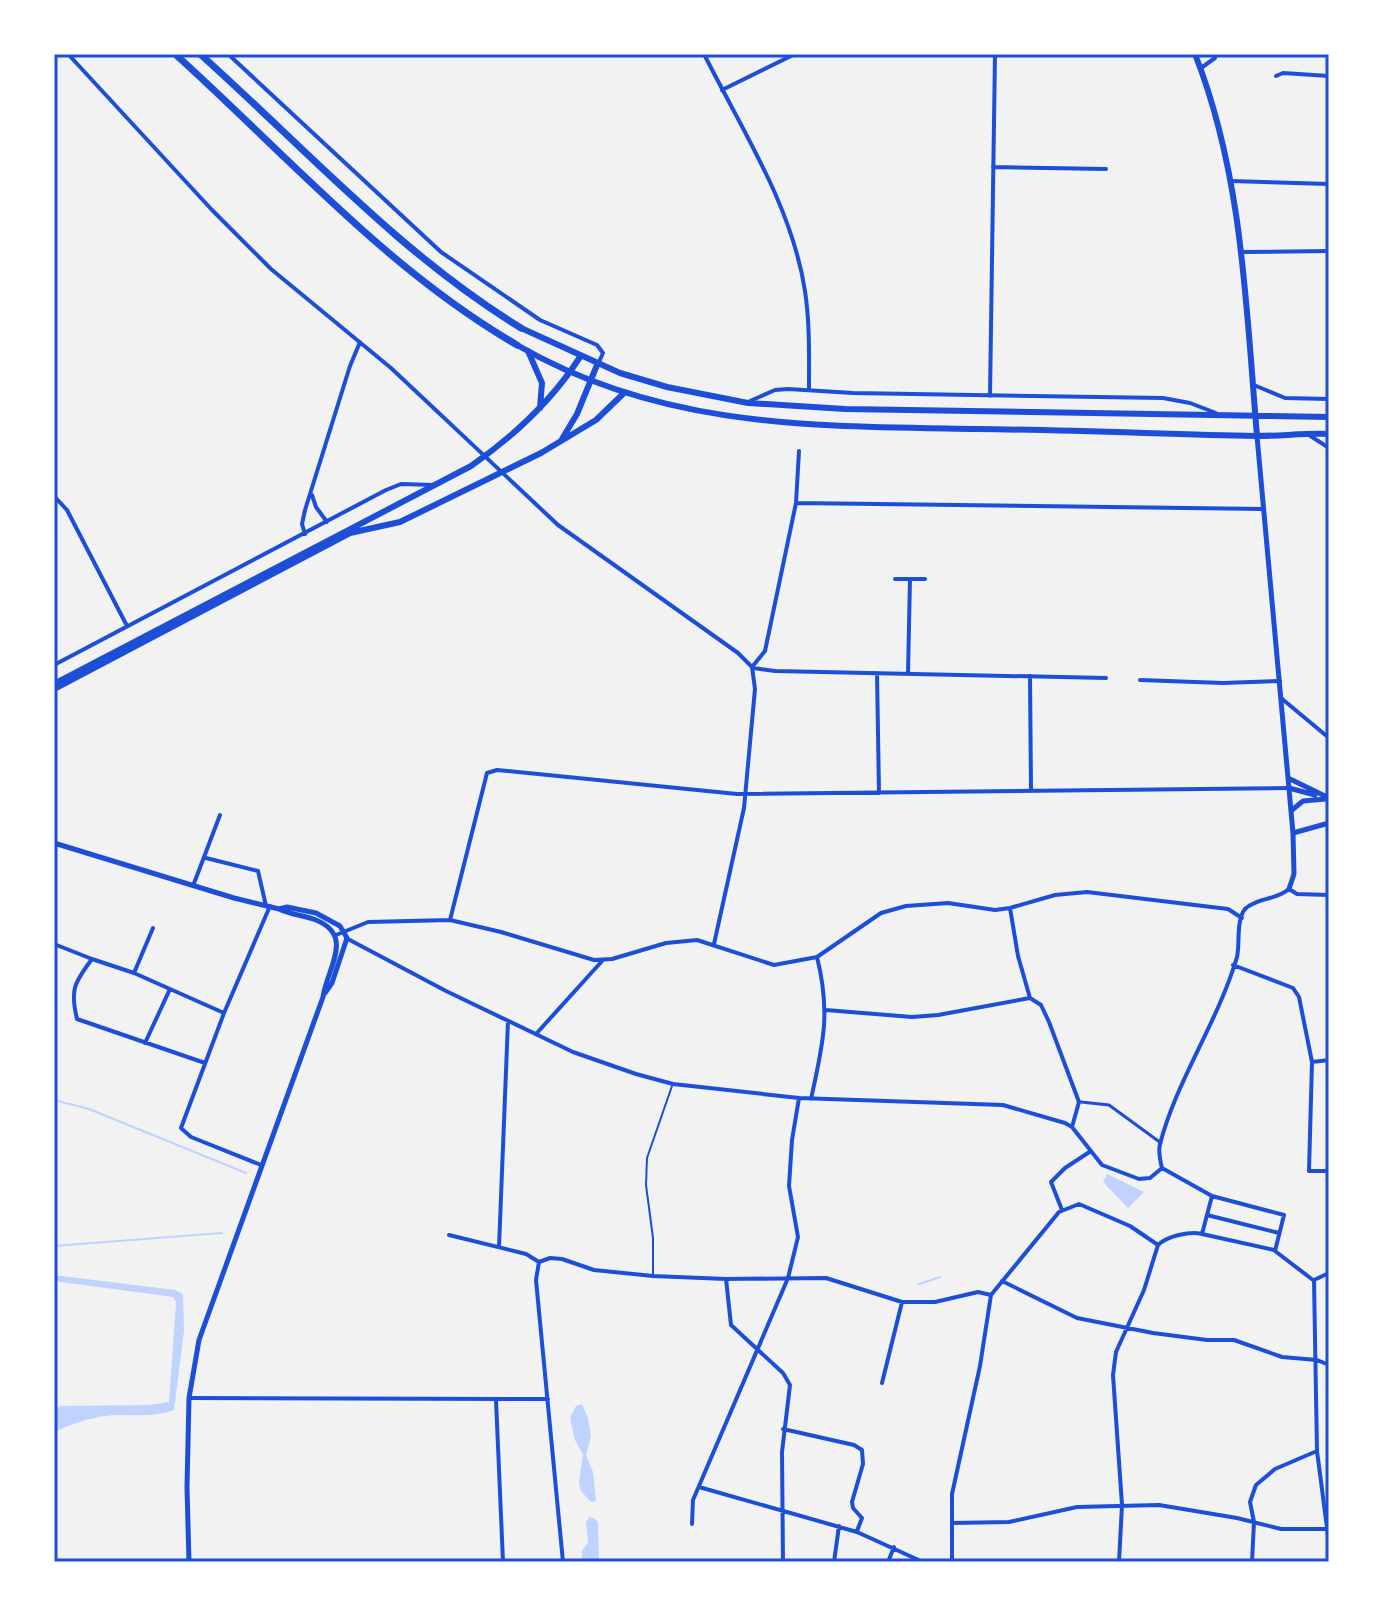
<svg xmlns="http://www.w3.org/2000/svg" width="1383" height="1616" font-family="Helvetica,sans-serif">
	<rect width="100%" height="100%" fill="#f2f2f2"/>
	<path fill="#bfd3fe" d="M1107,1174l37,18 -16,16 -25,-26z
		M54,1275l121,15 8,4 1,37 -10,79c-19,7 -38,5 -58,5 -23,1 -42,8 -62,17v-23l7,-3 89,-1 19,-3 7,-100 -3,-5 -119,-16z
		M582,1404l6,14 3,19 -5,18 7,17 3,29 -5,1 -10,-11 -2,-9 4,-27 -8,-15 -5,-22 6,-12z
		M589,1517l5,1 4,4 1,40h-17v-11l6,-9 -2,-19z"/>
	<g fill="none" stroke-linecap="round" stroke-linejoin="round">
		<path stroke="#bfd3fe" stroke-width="2" d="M54,1100l35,9 157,64
			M54,1246l168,-13
			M919,1284l21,-7"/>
		<path stroke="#1d4ed8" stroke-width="2" d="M653,1274v-36l-7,-53 1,-27 25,-72"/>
		<path stroke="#1d4ed8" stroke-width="3" d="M1081,1102l28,3 52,38"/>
		<path stroke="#1d4ed8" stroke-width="4" d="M68,54l144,156 59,59 120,99 167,157 180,128 14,14 3,22 -11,119 -30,136
			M228,54l213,198 99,68 57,25 6,8 -4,9
			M704,54c38,76 88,152 101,237 5,33 4,66 4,98
			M1201,68l14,-10 1,-4
			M1276,76l7,-3 46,3
			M722,90l73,-36
			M993,167l113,2
			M1231,181l98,3
			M1241,252l88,-1
			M1254,385l31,13 44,1
			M990,396l5,-342
			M750,401l25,-11 13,-1 65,4 310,5 27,5 26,10
			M1309,435l20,13
			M312,495l4,12 11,15
			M54,496l13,14 60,116
			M796,503l467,6
			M305,534l-3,-10 3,-14 45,-144 10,-24
			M895,579h30
			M54,665l332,-175 15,-6 33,1
			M752,667l13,-16 31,-148 3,-52
			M753,668l22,3 331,7
			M877,673l2,120
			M908,674l2,-95
			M1030,676l1,113
			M1140,680l83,3 57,-2
			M1281,698l48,40
			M206,858l52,13 8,35
			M193,886l27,-71
			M1010,908l8,48 12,42 11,7 8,17 30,80 -7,25
			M450,920l37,-147 10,-3 240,24 552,-6
			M336,935l32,-13 82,-2 51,12 93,28 18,-1 54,-16 31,-3 77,25 43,-8 64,-44 25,-7 42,-3 47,7 15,-2 45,-13 32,-3 141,17 14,9
			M346,938l100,53 127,61 63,22 37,10 126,14 204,7 62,18 7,4 30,38 37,14 11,-1 12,-10
			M54,944l38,15
			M1233,965l60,23 6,9 13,65 -3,109h20
			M134,973l19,-45
			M826,1010l86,7 26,-2 92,-17
			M536,1034l67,-74
			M145,1043l25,-54
			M1312,1062l17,-2
			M205,1063l-128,-44c-7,-29 -3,-36 15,-60l42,14 90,40
			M811,1099c12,-55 20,-86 6,-142
			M261,1165l-70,-28 -10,-9 43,-115 46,-107
			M1162,1168c-2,-8 -4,-16 -2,-24 17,-65 58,-122 77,-187 3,-13 -1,-37 8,-48 11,-11 32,-9 44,-20l8,5 32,1
			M1162,1168l50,28 72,19 -9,36 38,29
			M1212,1196l-10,38 72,16
			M1062,1210l-11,-28 14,-14 26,-17
			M1207,1215l72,18
			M449,1235l77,19 13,8
			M1158,1245c9,-9 32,-14 44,-11
			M499,1247l9,-226
			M539,1262l11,-4 12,1 32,11 59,6 73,3 100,-1 76,24h33l43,-10 13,3
			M539,1262l-3,18 27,282
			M726,1279l5,46 52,48 7,12 -8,67 1,110
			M1314,1280l3,171 12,92
			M1314,1280l15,-7
			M1002,1281l75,37 76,15 54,7h27l48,17 35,3 12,5
			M882,1383l20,-81
			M189,1398l359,1
			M496,1400l7,162
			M783,1429l71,16 8,5 1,14 -11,38 1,6 9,10 -5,13
			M699,1487l158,45 66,30
			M952,1523l57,-1 68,-15 82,-2 78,13 44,11h47
			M692,1524l1,-24 95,-222 10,-41 -9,-51 3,-46 7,-42
			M834,1562l5,-36
			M888,1562l6,-15
			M952,1562v-68l28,-128 11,-71 68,-83 20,-8 51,22 28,19
			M1119,1562l3,-57 -9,-130 3,-23 28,-62 14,-45
			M1252,1562l2,-40 -4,-20 6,-17 19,-16 42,-18"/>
		<path stroke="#1d4ed8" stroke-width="5" d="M1257,436l36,397 1,41 -5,15
			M1288,778l41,20
			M1289,788l26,7
			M1292,810l11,-9 23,-2
			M1293,833l36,-10
			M54,843l180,55 45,11 8,-2 29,6 24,13 7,12 -15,45 -7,10
			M189,1562l-2,-75 2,-89 10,-58 124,-343c4,-29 32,-61 -7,-77 -12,-5 -25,-5 -37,-11"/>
		<path stroke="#1d4ed8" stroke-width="6" d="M528,351l14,32 -2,25
			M562,439l15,-25 20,-49
			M54,684l417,-218c43,-30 80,-64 109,-109
			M54,689l296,-156 50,-11 141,-69 55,-33 28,-27"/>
		<path stroke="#1d4ed8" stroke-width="6" d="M1195,54c48,122 51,253 62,382
			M521,328l99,45 47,14 81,16 97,6 484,8
			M517,345c145,84 297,81 460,84 93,1 186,5 279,7 25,0 49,-3 73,-2"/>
		<path stroke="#1d4ed8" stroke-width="7" d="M175,54c111,100 211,215 342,291
			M200,54c105,94 200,200 321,274"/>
	</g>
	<rect width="1383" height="1616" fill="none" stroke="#ffffff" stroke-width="112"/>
	<rect x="56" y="56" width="1271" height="1504" fill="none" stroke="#1d4ed8" stroke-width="3"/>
</svg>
